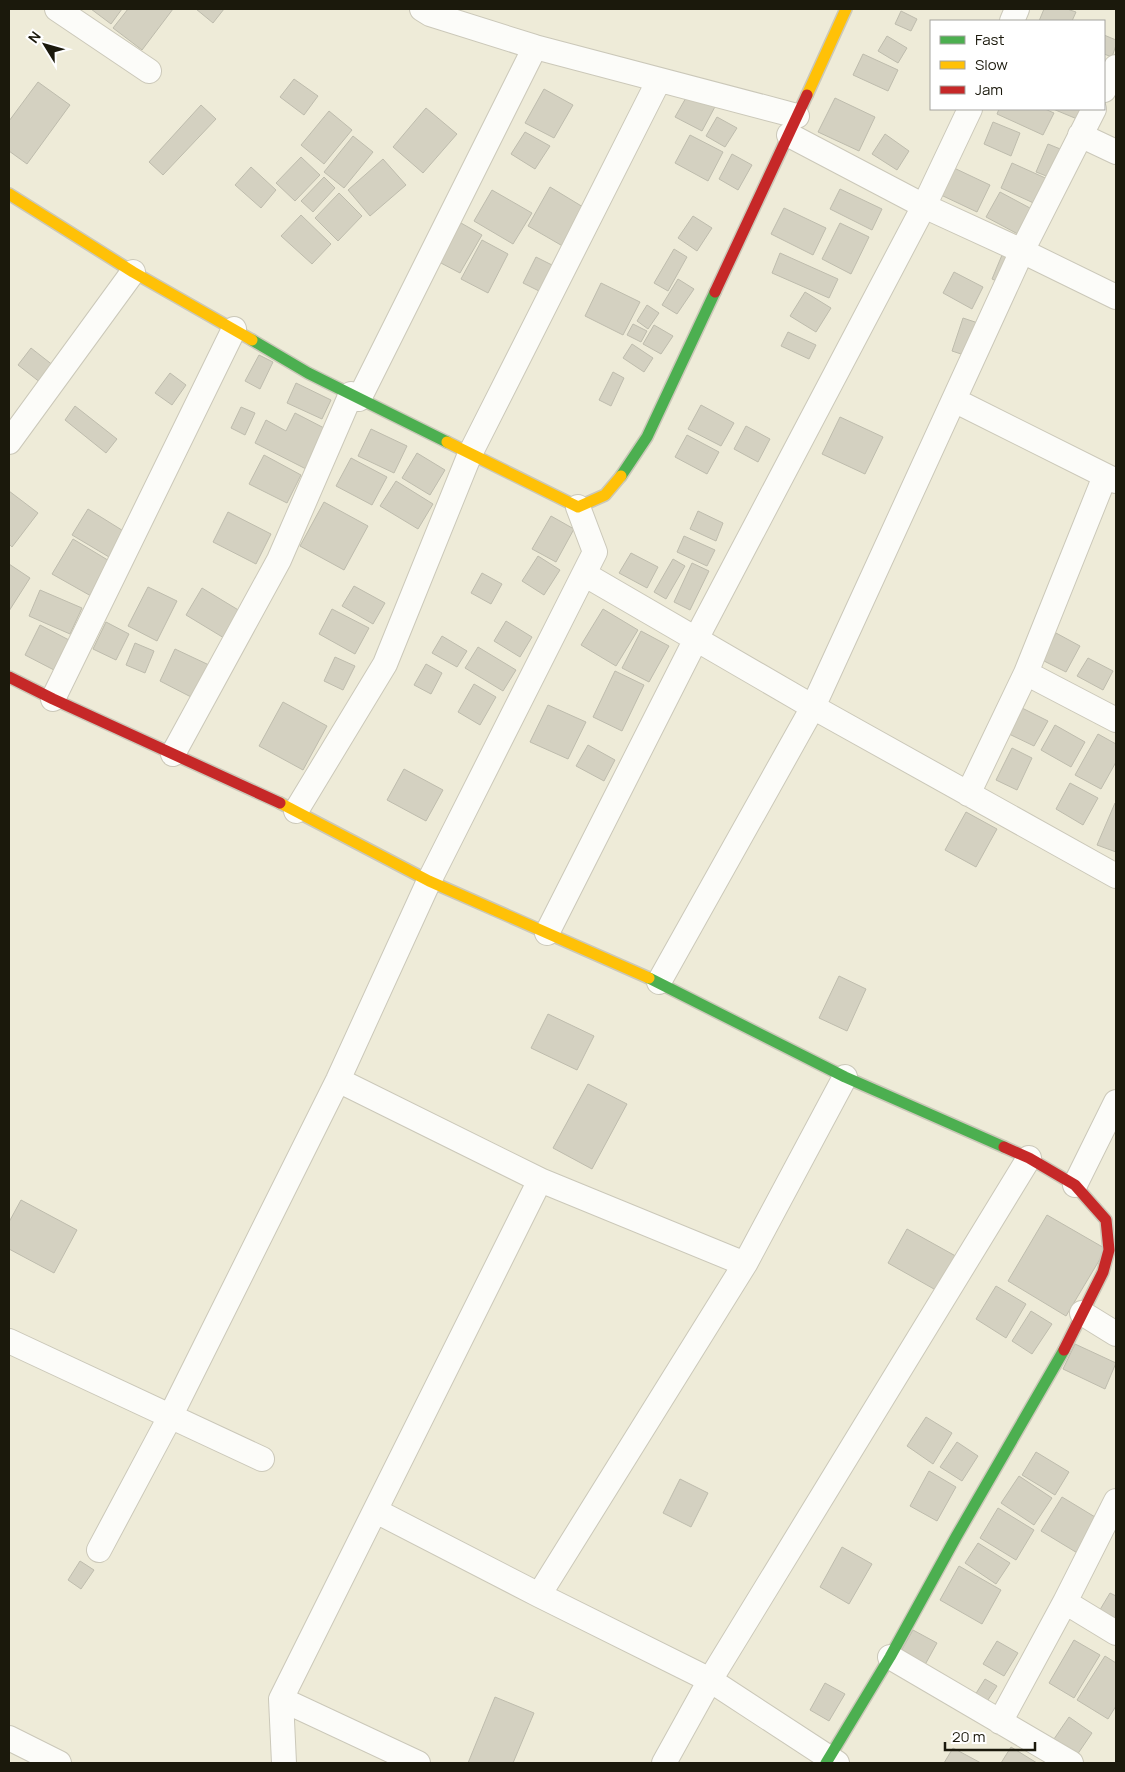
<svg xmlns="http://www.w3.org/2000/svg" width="1125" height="1772" font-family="Manrope,sans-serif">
	<rect width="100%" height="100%" fill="#eeebd8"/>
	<path fill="#d4d1c1" stroke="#bebcad" d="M91,9h31l-11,15z
		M128,9h45l-31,41 -29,-22z
		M196,9h28l-11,14z
		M1044,9h23l9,3 -4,9h-33z
		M901,11l16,8 -6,12 -16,-7z
		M1104,35l12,5v5l-4,12 -8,-3z
		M887,36l20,12 -9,15 -20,-12z
		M863,54l35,16 -10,21 -35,-16z
		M294,79l24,17 -14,19 -24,-18z
		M38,82l32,23 -43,59 -18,-13v-30z
		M544,89l29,16 -19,33 -29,-15z
		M691,89l26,14 -15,28 -27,-14z
		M835,98l40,19 -16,34 -41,-19z
		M201,105l15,14 -53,56 -14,-13z
		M426,108l31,26 -34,39 -30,-26z
		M999,109h46l9,4 -11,22 -46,-21z
		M1053,109h34l-5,12z
		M329,111l23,19 -28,34 -23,-19z
		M717,117l20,11 -12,19 -19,-11z
		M993,122l27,11 -9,23 -27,-12z
		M525,132l25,14 -15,23 -24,-15z
		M885,134l24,17 -12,19 -25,-16z
		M690,135l33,17 -15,29 -33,-18z
		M353,136l20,16 -29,36 -20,-16z
		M1048,144l22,9 -11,28 -23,-9z
		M732,154l20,11 -14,25 -19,-11z
		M301,157l19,18 -25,26 -19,-18z
		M383,159l23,26 -36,31 -22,-26z
		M1012,163l40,18 -12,25 -39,-18z
		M251,167l25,23 -15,18 -26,-23z
		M954,168l36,17 -13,27 -36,-17z
		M324,177l11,11 -22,24 -12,-11z
		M550,187l38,23 -22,38 -38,-22z
		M840,189l42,20 -10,21 -42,-21z
		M492,190l40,23 -19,31 -39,-23z
		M1000,192l43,23 -14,25 -43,-23z
		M339,193l23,23 -24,25 -23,-23z
		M784,208l42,20 -13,27 -42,-21z
		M301,215l30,29 -19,20 -31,-28z
		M693,216l19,12 -15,23 -19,-13z
		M461,223l21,12 -22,38 -21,-11z
		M840,223l29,14 -18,37 -29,-15z
		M482,240l26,14 -20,39 -27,-14z
		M674,249l13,8 -19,34 -14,-8z
		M780,253l58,26 -9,19 -57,-25z
		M1002,255l23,10 -10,24 -23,-10z
		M536,257l20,10 -13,26 -20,-10z
		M954,272l29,15 -11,22 -29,-16z
		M678,279l16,10 -17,25 -15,-9z
		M601,283l39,19 -17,33 -38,-19z
		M805,292l26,16 -15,24 -26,-16z
		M647,305l12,8 -11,16 -11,-8z
		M963,318l30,10 -11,33 -30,-10z
		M633,324l14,7 -6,11 -14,-7z
		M654,325l19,11 -12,18 -18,-10z
		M788,332l28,13 -7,14 -28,-13z
		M632,344l21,14 -9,14 -21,-14z
		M31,348l23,18 -13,17 -23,-18z
		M259,355l14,7 -13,27 -15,-8z
		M613,372l11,6 -13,28 -12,-6z
		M170,373l16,12 -14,20 -17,-12z
		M296,383l35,17 -9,19 -35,-16z
		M701,405l33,18 -13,23 -33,-17z
		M75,406l42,33 -11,14 -41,-33z
		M241,407l14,6 -10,22 -14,-7z
		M295,413l31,16 -20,40 -51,-26 11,-23 20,11z
		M840,417l43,20 -18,37 -43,-20z
		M746,426l24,13 -12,23 -24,-13z
		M371,429l36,17 -13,27 -36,-17z
		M687,435l32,17 -12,22 -32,-17z
		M417,453l28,17 -15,25 -28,-17z
		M264,455l37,20 -14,28 -38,-19z
		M351,458l36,19 -15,28 -36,-19z
		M396,481l37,23 -15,25 -38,-23z
		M9,491l29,22 -26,34 -3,-3z
		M324,502l44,24 -24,44 -44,-24z
		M88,509l37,23 -16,25 -37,-22z
		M698,511l25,12 -7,18 -26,-12z
		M228,512l43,22 -15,30 -43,-22z
		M551,516l23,13 -18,33 -24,-13z
		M684,536l31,14 -8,16 -30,-14z
		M73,539l38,23 -20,34 -39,-22z
		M631,553l27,14 -11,21 -28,-15z
		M538,556l22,14 -16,25 -22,-14z
		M673,559l12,7 -19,33 -12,-7z
		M692,563l17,8 -19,39 -16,-8z
		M9,564l21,14 -21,33z
		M482,573l20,11 -11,20 -20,-11z
		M354,586l31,17 -12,21 -31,-18z
		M148,587l29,14 -20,40 -29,-15z
		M202,588l38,23 -16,27 -38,-23z
		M40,590l42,18 -12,26 -41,-18z
		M332,609l37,19 -14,26 -36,-20z
		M603,609l35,21 -22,36 -35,-21z
		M506,621l26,16 -12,20 -26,-16z
		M106,622l23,12 -13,26 -23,-11z
		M40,625l29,15 -15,30 -29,-15z
		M641,631l28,15 -20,36 -27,-14z
		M1056,633l24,13 -14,26 -24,-12z
		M442,636l25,15 -10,16 -25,-14z
		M135,643l19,8 -9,22 -19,-8z
		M478,647l38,23 -13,21 -38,-23z
		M175,649l34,16 -16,33 -33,-17z
		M335,657l20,9 -12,24 -19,-9z
		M1088,658l25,13 -10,19 -26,-14z
		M426,664l16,9 -11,21 -17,-9z
		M615,671l29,14 -22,46 -29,-14z
		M474,684l22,13 -16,28 -22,-13z
		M283,702l44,24 -24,44 -44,-24z
		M548,705l38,17 -18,37 -38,-17z
		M1022,708l26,13 -14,25 -25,-12z
		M1055,725l30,17 -14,25 -30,-17z
		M1098,734l18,10v18l-15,27 -26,-14z
		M588,745l27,15 -11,21 -28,-15z
		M1012,748l20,10 -15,32 -21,-10z
		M404,769l39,21 -17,31 -39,-21z
		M1070,783l28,15 -15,27 -27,-16z
		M1115,803h1v49l-19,-7z
		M966,812l31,17 -21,38 -31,-17z
		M839,976l27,13 -19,42 -28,-13z
		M548,1014l46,22 -17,34 -46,-22z
		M588,1084l39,20 -35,65 -39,-21z
		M21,1200l56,30 -23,43 -45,-24v-27z
		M1047,1215l59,34 -40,67 -58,-35z
		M907,1229l54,30 -20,34 -53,-30z
		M996,1286l30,18 -20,34 -30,-19z
		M1031,1311l21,13 -20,30 -20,-13z
		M1075,1344l41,19 -11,26 -42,-20z
		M926,1417l26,16 -19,31 -26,-18z
		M957,1442l21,14 -16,25 -22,-14z
		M1036,1452l33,20 -14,23 -33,-20z
		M929,1471l27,16 -19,34 -27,-15z
		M1019,1476l33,22 -18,27 -33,-22z
		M680,1479l28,14 -17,34 -28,-14z
		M1062,1497l38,23 -21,34 -38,-23z
		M998,1508l36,22 -18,30 -36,-22z
		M978,1543l32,20 -14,21 -31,-21z
		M842,1547l30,17 -23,40 -29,-17z
		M80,1561l14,9 -13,19 -13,-9z
		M959,1566l42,24 -19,34 -42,-24z
		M1110,1593l6,3v28l-18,-11z
		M913,1630l24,13 -16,29 -24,-14z
		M1074,1640l26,15 -26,43 -25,-15z
		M997,1641l21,12 -14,23 -21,-12z
		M1105,1656l11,7v43l-8,13 -31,-19z
		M985,1679l12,7 -11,17 -11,-8z
		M825,1683l20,11 -16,27 -19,-11z
		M495,1697l39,16 -21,50h-45z
		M1069,1717l23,16 -15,22 -23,-16z
		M1011,1747l26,16h-36z
		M953,1748l28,15h-37z"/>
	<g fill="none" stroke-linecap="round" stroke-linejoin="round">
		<g stroke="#cbc8b9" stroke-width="26">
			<path id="street" d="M57,9l92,62
				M422,9l8,5 105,33 262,69
				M1012,21l5,-12
				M1104,90l12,-23
				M789,135l135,71 98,45 94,46
				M1080,135l36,17
				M359,399l176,-352
				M954,400l162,81
				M9,442l124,-170
				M584,574l229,133 303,169
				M1026,673l90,47
				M53,699l181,-370
				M173,754l106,-194 72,-166
				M968,794l58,-121 79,-197
				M296,811l89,-147 85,-210 189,-374
				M547,933l149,-294 228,-433 46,-97
				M659,982l154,-275 209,-456 72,-142
				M338,1080l202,100 205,84
				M1075,1185l41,-83
				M1082,1313l34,21
				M9,1341l253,118
				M376,1511l163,84 171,85 127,83
				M99,1550l71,-133 168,-337 91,-199 166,-329 -17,-45
				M539,1595l206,-331 100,-187
				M1065,1602l51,-101
				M890,1657l181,106
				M281,1699l137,64
				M1000,1722l65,-120 51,31
				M9,1738l50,25
				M284,1763l-3,-64 259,-519
				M664,1763l46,-83 319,-522"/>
		</g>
		<g stroke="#cbc8b9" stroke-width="14">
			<path id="fast" d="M252,340l56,33 139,69
				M621,476l26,-39 68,-145
				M649,978l196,99 159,70
				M826,1763l64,-106 66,-120 108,-187"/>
		</g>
		<g stroke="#cbc8b9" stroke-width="14">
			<path id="slow" d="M807,95l39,-86
				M9,194l124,78 119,68
				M447,442l131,65 27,-12 16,-19
				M280,803l149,78 220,97"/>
		</g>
		<g stroke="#cbc8b9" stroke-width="14">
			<path id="jam" d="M715,292l92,-197
				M9,677l44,22 227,104
				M1004,1147l25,11 46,27 31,35 3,30 -6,22 -39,78"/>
		</g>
		<use href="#street" stroke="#fcfcf9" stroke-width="24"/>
		<use href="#fast" stroke="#4caf50" stroke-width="11"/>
		<use href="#slow" stroke="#ffc107" stroke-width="11"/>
		<use href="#jam" stroke="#c62828" stroke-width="11"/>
	</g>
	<rect width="1125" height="1772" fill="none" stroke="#1b190c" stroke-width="20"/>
	<rect x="930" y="20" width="175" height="90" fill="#ffffff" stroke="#a4a39e"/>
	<rect x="940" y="36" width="25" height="8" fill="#4caf50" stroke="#a4a39e"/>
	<text x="975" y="45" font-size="15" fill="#1b190c">Fast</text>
	<rect x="940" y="61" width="25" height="8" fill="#ffc107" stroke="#a4a39e"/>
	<text x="975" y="70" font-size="15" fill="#1b190c">Slow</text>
	<rect x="940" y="86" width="25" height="8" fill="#c62828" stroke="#a4a39e"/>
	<text x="975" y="95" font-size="15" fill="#1b190c">Jam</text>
	<g transform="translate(45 45) rotate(307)" stroke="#ffffff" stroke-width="4" paint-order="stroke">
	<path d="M0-4L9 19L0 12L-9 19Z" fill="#1b190c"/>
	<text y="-8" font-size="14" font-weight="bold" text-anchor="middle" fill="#1b190c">N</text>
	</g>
	<path d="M945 1742v8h90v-8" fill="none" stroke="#1b190c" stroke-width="2.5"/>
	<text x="952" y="1742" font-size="15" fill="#1b190c" stroke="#ffffff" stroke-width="4" paint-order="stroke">20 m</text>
</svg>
